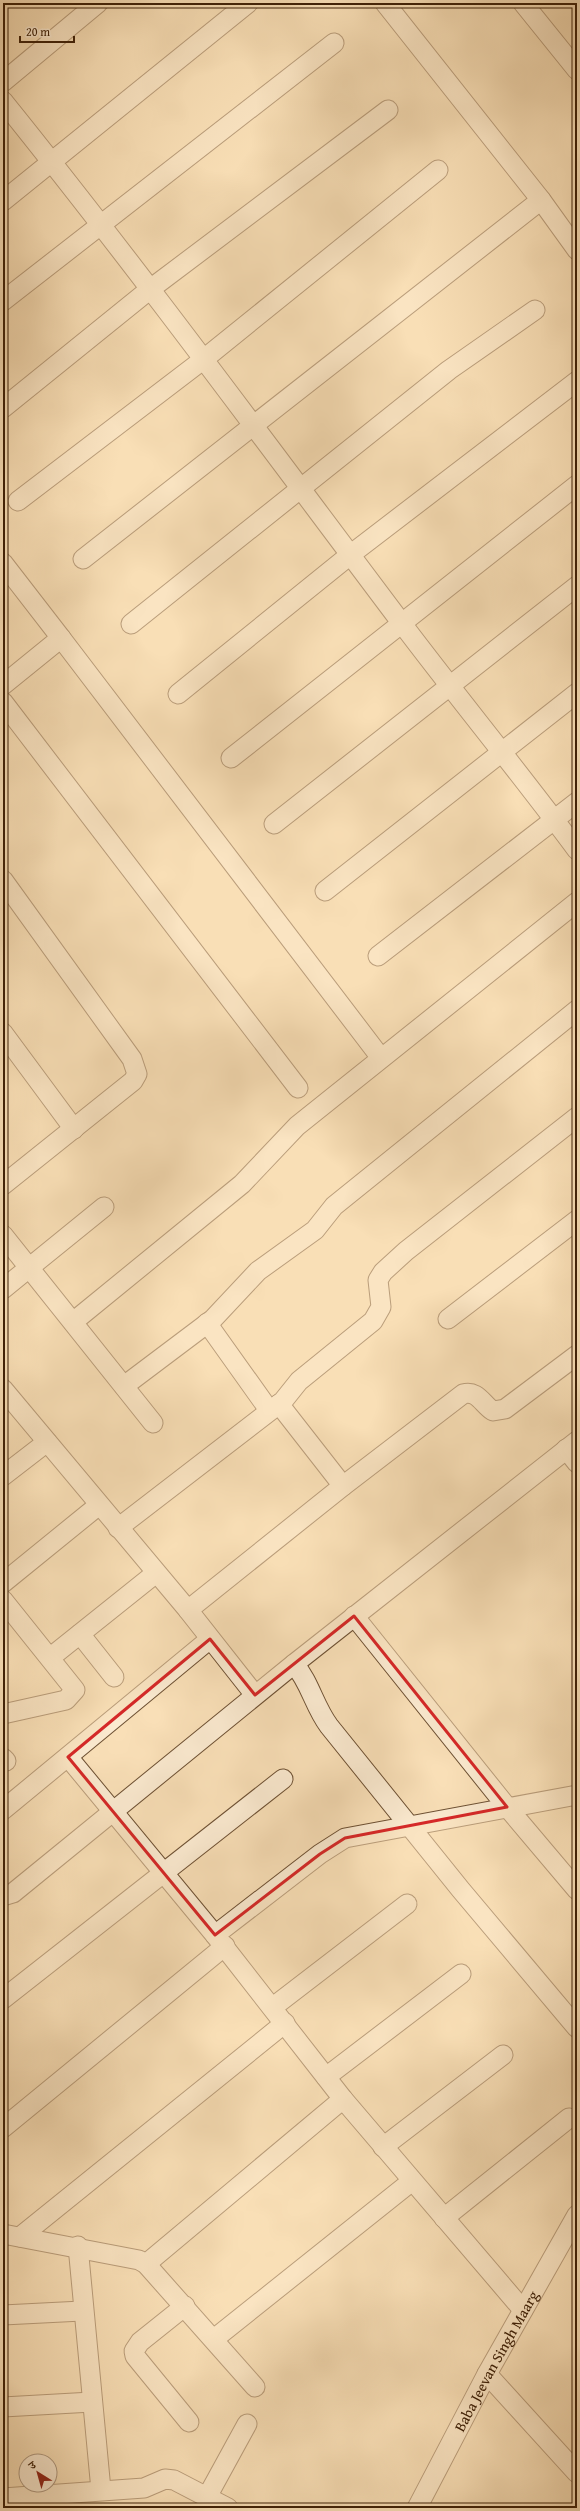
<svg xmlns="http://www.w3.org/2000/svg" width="580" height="2511" font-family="'Gentium Book Plus','Noto Serif Devanagari',serif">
	<rect width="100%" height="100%" fill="#f9dfb7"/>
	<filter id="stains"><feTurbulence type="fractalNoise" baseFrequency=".005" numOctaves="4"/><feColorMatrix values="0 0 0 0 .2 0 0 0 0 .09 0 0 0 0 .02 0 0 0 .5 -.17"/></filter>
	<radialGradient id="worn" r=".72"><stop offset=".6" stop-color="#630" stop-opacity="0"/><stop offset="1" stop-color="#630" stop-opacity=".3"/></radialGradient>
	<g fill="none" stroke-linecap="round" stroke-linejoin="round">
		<g stroke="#6d5033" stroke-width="21">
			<g id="minor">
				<path d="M385,3l156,197 36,50"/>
				<path d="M523,3l54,67"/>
				<path d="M3,82l95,-79"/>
				<path d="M3,101c137,170 266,346 397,520 58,77 119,151 177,229"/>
				<path d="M3,201l245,-198"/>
				<path d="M3,301l331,-258"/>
				<path d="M3,408l146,-118 239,-180"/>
				<path d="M18,501l186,-142 234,-189"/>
				<path d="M83,559l458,-359"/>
				<path d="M3,563l58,75 -58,47"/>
				<path d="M131,624l318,-254 86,-60"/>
				<path d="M61,638l320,420"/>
				<path d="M178,694l172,-139 227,-174"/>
				<path d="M3,702l295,386"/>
				<path d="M231,758l346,-273"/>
				<path d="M274,824l303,-238"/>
				<path d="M3,880l129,179 5,15 -4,7 -130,104"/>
				<path d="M325,891l252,-198"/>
				<path d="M378,956l199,-154"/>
				<path d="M3,1033l71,96"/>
				<path d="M3,1235l150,188"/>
				<path d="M3,1289l101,-82"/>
				<path d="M448,1319l129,-99"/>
				<path d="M73,1322l169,-138 55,-58 280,-224"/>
				<path d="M207,1323l62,87"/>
				<path d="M124,1386l89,-67 45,-48 57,-41 19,-24 243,-196"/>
				<path d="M3,1389l185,221 67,85"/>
				<path d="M279,1404l64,82"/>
				<path d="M566,1449l11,14"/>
				<path d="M3,1476l44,-34"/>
				<path d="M118,1528l165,-127 16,-20 74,-60 8,-14 -3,-27 5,-8 23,-21 171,-134"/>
				<path d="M3,1583l96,-78"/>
				<path d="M3,1600l72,90 -9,10 -63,14"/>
				<path d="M188,1610l155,-124 120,-92c15,-4 19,10 30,17l12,-2 72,-54"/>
				<path d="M354,1616l153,191 70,83"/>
				<path d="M80,1634l34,43"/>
				<path d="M51,1657l105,-84"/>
				<path d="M294,1664c16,18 20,42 35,62l132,164 116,138"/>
				<path d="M68,1757l147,178 128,164 180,211"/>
				<path d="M3,1758l3,3"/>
				<path d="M3,1810l207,-171"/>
				<path d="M3,1896l10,-3 281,-229 283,-223"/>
				<path d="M215,1935l105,-81 25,-16 232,-43"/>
				<path d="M3,1999l280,-220"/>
				<path d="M273,2007l134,-103"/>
				<path d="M326,2077l135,-103"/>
				<path d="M3,2128l222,-182"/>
				<path d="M383,2147l120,-92"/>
				<path d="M444,2218l125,-100"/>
				<path d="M3,2234l136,26 7,4 109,123"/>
				<path d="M20,2237l265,-214"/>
				<path d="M78,2246l23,244"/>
				<path d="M146,2264l197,-165"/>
				<path d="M185,2306l-45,36 -6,9 1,5 54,66"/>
				<path d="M3,2315l79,-4"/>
				<path d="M214,2339l198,-158"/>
				<path d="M487,2374l90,99"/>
				<path d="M3,2407l89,-5"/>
				<path d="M207,2497l40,-73"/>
				<path d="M3,2498l141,-10 21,-9 9,1 54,28"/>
				<path id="s1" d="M417,2508l70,-134 90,-159"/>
			</g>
		</g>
		<use href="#minor" stroke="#fbead0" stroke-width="19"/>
	</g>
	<path d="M0 0H580V2511H0ZM354,1616l153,191 -162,31 -25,16 -105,81 -147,-178 142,-118 45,56z" fill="#f9dfb7" fill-opacity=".55" fill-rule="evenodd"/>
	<path fill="none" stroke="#d62828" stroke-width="3" stroke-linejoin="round" d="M354,1616l153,191 -162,31 -25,16 -105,81 -147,-178 142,-118 45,56z"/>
	<g text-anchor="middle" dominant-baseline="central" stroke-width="4" stroke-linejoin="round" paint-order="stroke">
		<g font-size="15" fill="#3e2007" stroke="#fbead0">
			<text stroke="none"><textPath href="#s1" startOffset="167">Baba Jeevan Singh Maarg</textPath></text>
		</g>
	</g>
	<rect width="580" height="2511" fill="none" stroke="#f9dfb7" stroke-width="16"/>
	<rect x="4" y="4" width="572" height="2503" fill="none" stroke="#3e2007" stroke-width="2"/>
	<rect x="8" y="8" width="564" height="2495" fill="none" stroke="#3e2007"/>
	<g transform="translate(38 2473) rotate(323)"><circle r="19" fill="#fbead0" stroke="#af9980"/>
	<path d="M0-3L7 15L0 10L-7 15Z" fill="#8f2418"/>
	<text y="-6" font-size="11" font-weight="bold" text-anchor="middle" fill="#3e2007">उ</text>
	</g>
	<path d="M20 36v6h54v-6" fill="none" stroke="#3e2007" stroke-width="2"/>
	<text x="26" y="36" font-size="12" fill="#3e2007" stroke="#fbead0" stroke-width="3" paint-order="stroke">20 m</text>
	<rect width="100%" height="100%" filter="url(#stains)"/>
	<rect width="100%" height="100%" fill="url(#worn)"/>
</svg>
